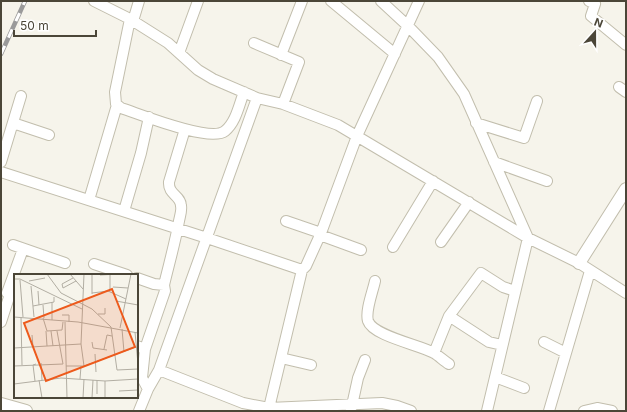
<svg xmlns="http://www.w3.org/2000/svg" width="627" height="412" font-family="Inter,sans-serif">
	<rect width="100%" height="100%" fill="#f6f4eb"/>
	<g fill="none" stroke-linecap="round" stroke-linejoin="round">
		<g stroke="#c2bead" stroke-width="12">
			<path id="minor" d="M94,1l36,18 38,24 30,27 15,9 44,19 26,6 55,21 190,113 51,25 47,30
				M331,1l64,53
				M381,1l27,25 30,31 26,37 64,144 -41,173
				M589,1l6,3 -4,12 35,29
				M130,19l-15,73 1,12 5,4c19,6 89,35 104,23 11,-9 14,-26 19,-39
				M133,21l6,-20
				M254,43l45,19 -16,42
				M179,53l19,-52
				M281,55l21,-54
				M619,87l7,5
				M13,123l36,12
				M476,123l48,15 13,-37
				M1,162l20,-66
				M494,162l53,19
				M1,172l206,66 95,32
				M89,200l28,-95
				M124,211l17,-58 8,-36
				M286,221l35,12
				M320,235l41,15
				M441,242l28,-40
				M13,245l52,18
				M393,247l40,-66
				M94,264l33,11
				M137,278l17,6 10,1
				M375,281c-2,10 -10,30 -7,40 5,15 52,24 66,32 5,3 10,8 15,11
				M7,293l16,-44
				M449,316l40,26 13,3
				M1,322l9,-28
				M544,342l22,11
				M137,346l8,3 20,-58 -1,-6c5,-21 11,-42 15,-64 1,-5 3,-11 2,-15 0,-11 -13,-11 -12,-24l16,-53
				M145,349l-3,29 6,11
				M434,353l15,-37 32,-43 22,14 12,4
				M281,358l30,7
				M159,370l84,33 26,5 113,-5 15,3 14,5
				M495,377l29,11
				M269,408l33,-138 4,-4 15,-33 36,-97 62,-135
				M351,410l7,-32 7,-18
				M139,411l9,-22 11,-19 98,-272
				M549,411l41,-140
				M584,411l13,-3 15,3"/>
		</g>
		<g stroke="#c2bead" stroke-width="14">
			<path id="tertiary" d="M579,263l47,-74
				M1,404l25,7"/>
		</g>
		<use href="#minor" stroke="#fff" stroke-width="10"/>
		<use href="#tertiary" stroke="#fff" stroke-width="12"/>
		<g stroke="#9a9a9a" stroke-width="4.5">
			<path id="rail" d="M1,54l24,-53"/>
		</g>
		<use href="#rail" stroke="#fff" stroke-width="3" stroke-dasharray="9" stroke-linecap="butt"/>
	</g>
	<g transform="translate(14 274)">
		<rect width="124" height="124" fill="#f6f4eb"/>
		<path fill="none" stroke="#b2aea3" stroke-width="1" d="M33,0l14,19 31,16 19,18 6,43 21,-1M56,0l13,15M70,0l-3,70 3,22M78,0v20M86,1l19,-1M59,4l-11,6 1,4 13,-7M0,5h6l62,30M6,6l3,37M15,7l16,-3M17,12l3,31M99,13l15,1M96,15v-14M24,17l1,14M78,19l16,-2 18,8M102,27l22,4M38,28v18M29,31l1,13M19,32l21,-4v-5M84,40h7v-6M48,41h7v7M0,43l64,5 60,11M7,43l1,48M29,44l4,13 15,-1 1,-8M51,48l2,76M106,54l11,-54M108,55l2,23M32,57l1,15M37,57l2,15M121,58l3,32M18,61l1,12M78,68l1,6 14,2M0,74l67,-4M90,75l3,-14 5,1M81,80l1,18M27,89l1,17M0,92l49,-2 -6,-33M52,92h18l52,-19M66,105l1,-13M25,106l3,18M83,106v14M21,107l-2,-16 3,-1M91,107v17M0,110l47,-6 44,3 33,-2M105,117l19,-1M69,124l1,-19M78,124l1,-18"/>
		<path fill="#ed5a1c" fill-opacity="0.15" stroke="#ed5a1c" stroke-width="2" d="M98,15l23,58 -89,34 -22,-58z"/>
		<rect width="124" height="124" fill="none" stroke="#4b4638" stroke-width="2"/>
	</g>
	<rect width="627" height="412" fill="none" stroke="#4b4638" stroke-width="4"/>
	<g transform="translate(595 32) rotate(21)" stroke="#ffffff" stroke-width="3" paint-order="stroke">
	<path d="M0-3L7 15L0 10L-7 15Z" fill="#4b4638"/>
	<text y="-6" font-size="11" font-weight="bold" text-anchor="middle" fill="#4b4638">N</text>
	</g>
	<path d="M14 30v6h82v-6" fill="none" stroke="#4b4638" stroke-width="2"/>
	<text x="20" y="30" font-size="12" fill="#4b4638" stroke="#ffffff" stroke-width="3" paint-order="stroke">50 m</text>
</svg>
